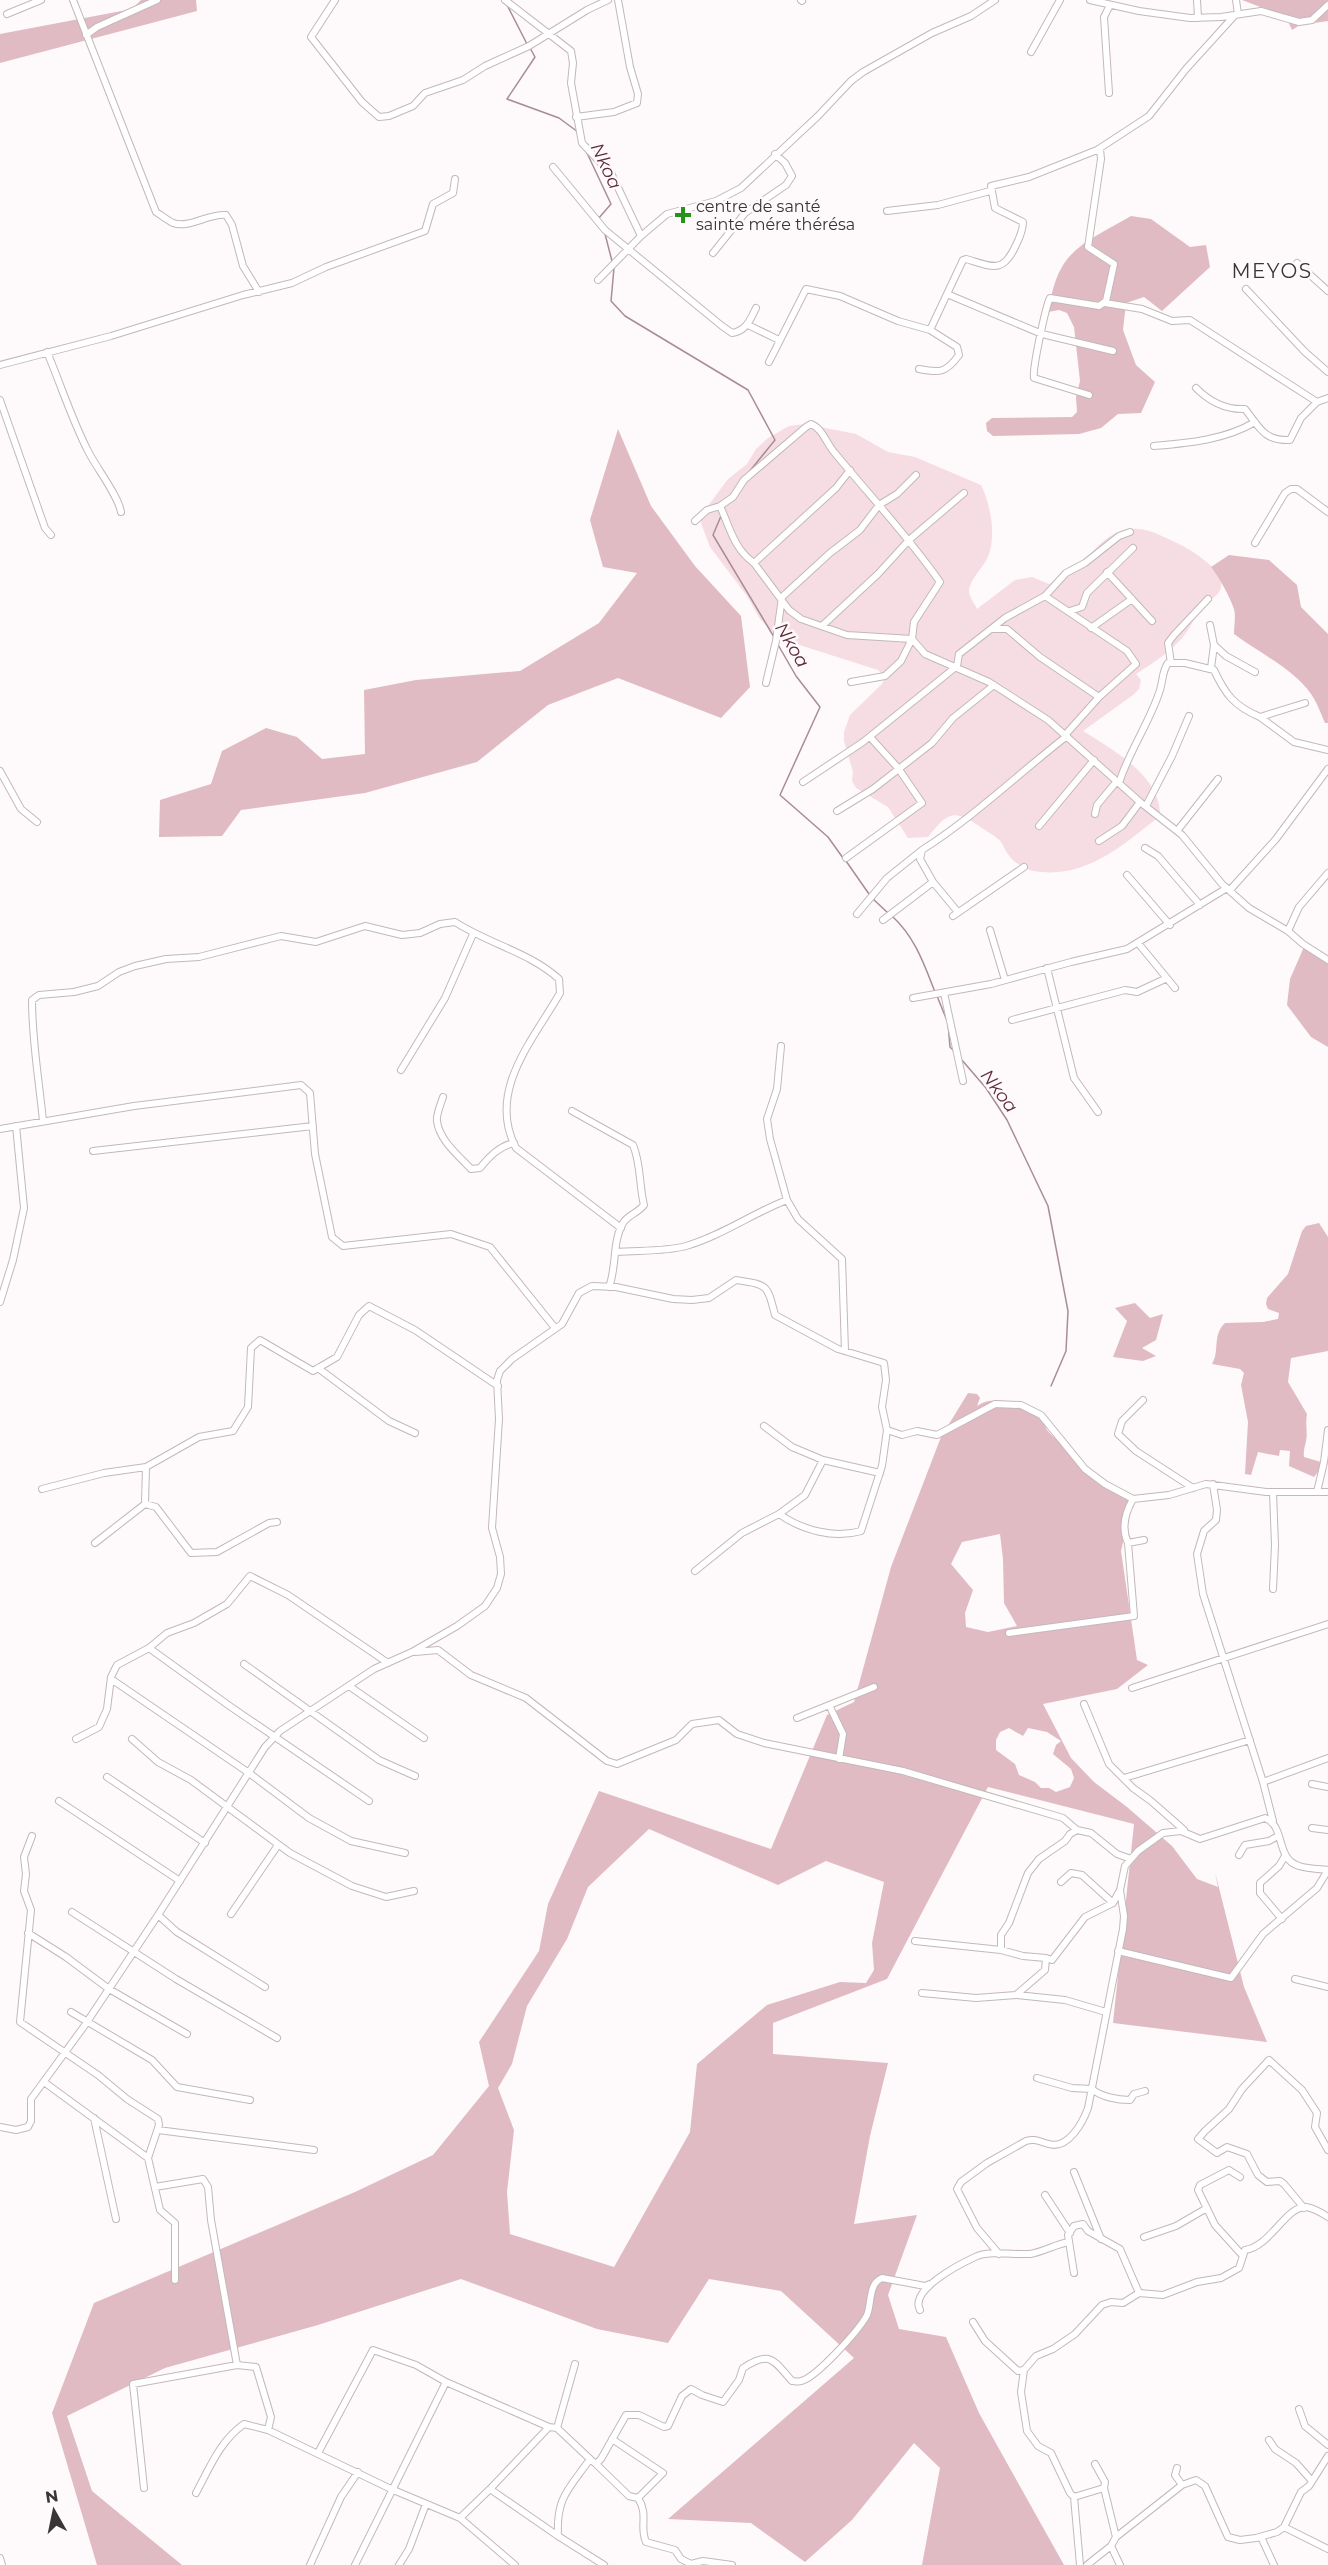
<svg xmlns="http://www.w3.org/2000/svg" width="1328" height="2565" font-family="Montserrat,sans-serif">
	<rect width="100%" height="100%" fill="#fef9fa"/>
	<path fill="#f6dde3" d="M805,424l51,10 32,18 27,5 66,28c10,20 16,53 6,74 -5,9 -18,22 -18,33 1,6 6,12 8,17l38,-29 17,-3 17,7c8,-3 17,-7 24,-13 19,-15 30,-39 58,-42 18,-2 36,10 52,17 11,6 42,25 38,41 -1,9 -13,13 -19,19 -6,8 -10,19 -16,27 -12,17 -33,30 -50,41l5,6 -2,9 -6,6 -50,36c29,18 79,46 77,85 -37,29 -75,64 -126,55 -9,-1 -21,-9 -26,-17 -3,-3 -4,-8 -7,-12 -5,-6 -15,-11 -22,-16 -26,-18 -32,-13 -51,11l-20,1 -20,-31 -32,-19 -4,-7 1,-9 -9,-31v-9l6,-17 32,-31 3,-7 -7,-7 -88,-28 -17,-10 -13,-13 -13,-23 -37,-49 -9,-24 1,-9 26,-35 19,-15 9,-15 12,-11 21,-12z"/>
	<path fill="#e0bbc3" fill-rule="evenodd" d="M141,0h55l1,11 -197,52v-29l132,-25z
		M1242,0h86v21l-28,4 -8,5 -6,-13z
		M1131,216l20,3 39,28 16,-2 4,22 -48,44 -18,-14 -18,6 -3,27 13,35 19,17 -14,31 -23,1 -17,14 -22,6 -86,2 -6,-5 -1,-8 6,-5 80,-1 5,-5 -1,-15 4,-16 -6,-54 -7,-14 -8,-3 -11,2c3,-15 6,-32 14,-45 13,-24 46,-37 69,-51z
		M618,429l33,77 44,60 46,50 9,71 -29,31 -103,-40 -70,27 -71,57 -112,31 -124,17 -19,26 -63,1 1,-37 51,-16 11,-33 44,-23 31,9 25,22 43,-5 -1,-64 52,-10 104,-9 79,-48 38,-50 -34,-6 -13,-47z
		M1229,555l40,5 28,25 4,22 27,27v89h-3c-4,-9 -8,-21 -14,-29 -16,-24 -53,-42 -77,-60 0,-8 2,-18 0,-25 -4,-12 -15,-32 -23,-42z
		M1304,947l24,16v84l-17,-10 -24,-32 3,-26z
		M1319,1223l9,14v114l-37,7 -3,24 19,32c-2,10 1,19 -1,27 -1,6 -3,9 -2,16l17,5v6l-7,9 -25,-11 1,-15 -10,-1 -1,6 -21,-4 -7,23 -6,-1 3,-52 -7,-37 3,-12 -4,-4 -28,-5c8,-13 0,-29 13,-41l38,-1 15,-3 1,-6 -11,-4 -2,-5 1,-6 21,-24 14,-43 4,-5z
		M1135,1303l15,15 13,-4 -7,26 -14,8 14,8 -13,5 -30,-4 14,-36 -12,-13z
		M968,1393l9,1 3,4 -3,8c19,-14 50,1 66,15 4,4 1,4 4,9 5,7 15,13 22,18l2,9 62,41 -12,53 16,109 11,5 -31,24 -74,15 28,54 23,24 33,25 45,39 25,33 21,8 -3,-15 29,115 23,55 -154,-19 21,-199 -146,-37 -101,192 -114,44v31l115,9 -18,73 -16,88 63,-9 -29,80 11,34 47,8 33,76 85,152h-142l18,-97 -26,-25 -62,77 -47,42 -54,-39 -83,-4 186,-161 -73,-67 -72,-12 -41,64 -71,-14 -136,-50 -143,46 -153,43 -98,48 25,75 90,74h-85l-45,-152 42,-110 261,-111 78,-37 56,-69 -10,-44 60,-91 9,-47 51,-113 172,58 56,-134 27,-13 37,-135 50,-130zM1000,1534l3,25 1,44 13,23 -29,6 -22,-5 -1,-14 8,-23 -22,-26 11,-22zM1009,1728l14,8 5,-8 19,4 14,9 -5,4 -3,9 18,15 3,9 -4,9 -14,5 -7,-4h-8l-6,-6 -16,-7 -4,-11 -19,-14v-10l4,-8zM649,1829l129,56 48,-24 58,21 -12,61 2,27 -8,13 -26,-1 -73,23 -70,59 -7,68 -76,135 -104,-33 -3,-42 7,-62 -16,-42 14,-24 15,-58 40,-67 21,-52z"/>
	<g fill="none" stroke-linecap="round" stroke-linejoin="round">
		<path stroke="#a88d94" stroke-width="1.5" d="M506,3l21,41
			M530,48l5,9 -28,42 52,19 19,14
			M587,153l24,51 -13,15
			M605,234l7,27
			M614,268l-3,33 14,15 123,74 27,50 -26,32
			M721,516l-8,19 61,102
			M777,643l19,33 24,31 -40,88 48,42 15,21
			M846,861l23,33
			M872,898l16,15
			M892,916c23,21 32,48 43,76
			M937,996l11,27 2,24 4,4
			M961,1059l25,29 21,32 41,86 20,105 -2,40 -15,35"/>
		<g stroke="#c3b8ba" stroke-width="8">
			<path id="minor" d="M73,0l83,212c5,3 11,8 17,11 16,6 36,-10 53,-8l6,10 11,41 16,26
				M335,0l-24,37 51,65 17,15 10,-1 24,-10 12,-13 38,-13 22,-14 44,-20 58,-36 21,-10
				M505,0l66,51 2,12 -2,20 11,60 30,32 29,61
				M801,0l1,1
				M1090,0l49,11 51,7 31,-1 40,-6 38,11 13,-2 16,-15
				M1197,0l1,18
				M1236,0l2,14
				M7,14l34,-14
				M86,35l11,-8 60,-27
				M1031,52l29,-52
				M1109,93l-5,-76 6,-12
				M576,117l38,-5 23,-9 1,-9 -8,-27 -12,-67
				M553,167l52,63 117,96 10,7c14,-2 18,-13 24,-25
				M887,211l51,-6 52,-14
				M713,253l32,-40 41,-28 6,-9 -7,-13 -10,-9
				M1297,263l31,28
				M598,280l43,-44 26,-22 49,-13 25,-13 77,-72 33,-35 12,-9 69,-39 39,-17 24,-16
				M1246,289l59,63 23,20
				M947,294l95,40 71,17
				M1105,303l37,6 30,12 18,-1 127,82 11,-4
				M748,325l31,15
				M930,330l33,-70 3,-1c27,8 37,15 50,-14 4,-8 7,-15 7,-23l-28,-14 -4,-22 38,-9 68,-27 52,-34 37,-47 49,-54
				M47,352c14,33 25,68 41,99 9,18 30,44 33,61
				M769,362l37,-73 34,7 58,25 32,9 27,17 2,8c-13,18 -19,18 -40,14
				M0,365l111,-29 132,-41 49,-12 34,-16 99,-36 8,-27 20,-11 2,-14
				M1196,388c14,14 30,22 49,21 15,19 19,32 45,31l11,-22 16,-16
				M1089,395l-55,-17c-2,-8 12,-73 16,-80l49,8 7,-5 8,-37 -26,-17 13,-88 -1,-10
				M0,400l45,128 6,7
				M1154,446c34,-3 71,-6 101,-24
				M720,506c10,22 14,43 34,57l35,47 12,9 46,16 65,4 13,15 64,28 59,38 92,82 42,33 40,49 27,24 39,23 15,13 25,16
				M695,521l12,-11 13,-4 13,-9 11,-17 62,-53 5,-3c12,5 15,19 23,28 36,44 74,84 106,130l-26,40 -2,17 -11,22 -16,15 -34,6
				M1255,543l30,-50 6,-4h6l31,23
				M754,563l82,-75 14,-18
				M1107,572l45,49
				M1045,596l21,-23 19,-10 34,-27 11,-4
				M1070,611l12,-4 5,-14 46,-45
				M823,625l55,-51 31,-34 55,-47
				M1210,625l4,20 -3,23
				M1091,628l41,-29
				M992,629h15l33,28 59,40
				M1214,645l12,11 29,16
				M1171,663l-3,-20 6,-8 34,-36
				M766,683l10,-42 6,-44 48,-44 30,-23 19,-25 18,-11 19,-19
				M1260,717l34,25 34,8
				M0,771l21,38 16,13
				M803,782l60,-40 94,-76 2,-12 46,-36 40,-22 82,55 9,13 -37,33 -33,37
				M1119,783c10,-32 31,-61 41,-93 3,-9 2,-19 8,-27h17l29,7c11,24 20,36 46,47l45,-14
				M1146,806l26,-50 17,-40
				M837,811l36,-22 59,-46 21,-25 41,-33
				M1095,814l2,-9 20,-24
				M1039,826l55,-66
				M1177,831l41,-52
				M1099,841l23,-15 18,-24
				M1145,848l13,8 42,49
				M846,858l76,-55 -24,-35 -28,-31
				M1127,875l43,50
				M1230,890l46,-51 52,-70
				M957,911l-24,-29 -13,-23 2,-9c53,-34 96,-76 145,-114
				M857,914l30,-36 35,-28
				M953,916l71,-49
				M883,920l50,-38
				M990,930l15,50
				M1288,931l11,-24 29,-34
				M1138,943l37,45
				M1047,968l27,110 24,34
				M944,993l19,88
				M913,998l78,-14 80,-22 56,-13 100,-61
				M1012,1020l113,-30 12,2 28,-13
				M781,1046l-4,43 -10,30 3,20 17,61 11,19 44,40 3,92
				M401,1070l44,-72 28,-64
				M443,1097c-2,7 -7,17 -6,24 2,19 22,35 34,48l9,-1c9,-11 19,-22 34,-25
				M572,1111l61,34c8,18 6,40 11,60 -6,8 -16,10 -21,18 -11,19 -6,43 -14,64
				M43,1121c-4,-41 -11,-80 -11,-121l7,-5 35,-3 24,-6 21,-14 16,-6 31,-7 33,-2 82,-21 35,6 49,-16 37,9 18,-2 20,-9 15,-2c34,22 74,30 104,57l1,14c-26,46 -74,98 -44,155l105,80
				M0,1129l134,-23 167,-21 9,8 5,61 17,83 11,9 108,-12 39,13 65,81
				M93,1151l220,-25
				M616,1252c22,-2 48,0 70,-6 35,-10 67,-33 101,-46
				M0,1302l13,-42 11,-52 -8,-82
				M318,1368l71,53 26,12
				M1143,1400l-21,21 -4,13 18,17 57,37
				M764,1426l28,21 31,13 57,13
				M1213,1484l4,26 -1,10 -12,11 -7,23 6,40 60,188 10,39
				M42,1489l62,-16 42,-6 53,-30 34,-6 15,-24 3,-59 9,-8 53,31 24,-14 22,-42 10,-9 46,24 83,56
				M1317,1492l7,-30 4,-32
				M1133,1499c-8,14 -12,29 -5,44l16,-3
				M145,1504l1,-37
				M779,1514c23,16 55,25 82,17l21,-65 5,-36
				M95,1543l50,-39 11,3 35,46 26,-1 52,-29 8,-1
				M695,1571l47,-38 37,-19 26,-19 18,-35
				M1273,1589l2,-44 -2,-53
				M1009,1633l125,-17 -6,-73
				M149,1648l82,59 138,94
				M415,1652l23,-2 33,25 55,23 81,63 10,3 59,-24 16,-16 27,-4 18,14 27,9 139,28 160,47 14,12 14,3 26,21 14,5
				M244,1664l135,96 36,16
				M114,1681l135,92 60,45 42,23 54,12
				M349,1686l75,52
				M1132,1688l196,-64
				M1084,1704l25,60 24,24 18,13 33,29
				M830,1707l13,27 -4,25
				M797,1718l77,-31
				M76,1739l23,-12 8,-18 4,-32 6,-12 32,-17 18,-15 27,-10 33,-19 23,-28 38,19 100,68
				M132,1739l26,23 33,18 99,73 62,33 34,11 28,-6
				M107,1777l98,66
				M1124,1778l126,-38
				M1263,1782l65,-24
				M1312,1784l16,3
				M59,1801l121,80
				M1312,1828l16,2
				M32,1836l-8,21 2,17 -2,17 7,19 -11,112 78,53 29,24 31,20 1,6 -11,33
				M1239,1855l6,-10 24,-4 9,-5
				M1061,1882l10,-9 11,2 31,28
				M72,1912l104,67 101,59
				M231,1914l47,-69
				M158,1915l19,17 88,55
				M1282,1919l-22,-26v-10l19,-17 6,-10
				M28,1933l38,24 43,32 78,45
				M915,1941l86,9 22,6 23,2
				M1001,1950v-15l8,-12 19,-50 11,-14 26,-18 5,-7 7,-4
				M1118,1951l113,27 32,-44 54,-46 11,-18
				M1295,1979l33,8
				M922,1993l54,5 40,-3 29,-25 1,-12 6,2 33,-43 28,-14 7,-13 5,-24 13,-15 25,-18 18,-2 19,8 65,-21c21,8 10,41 34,48 9,3 20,3 29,4
				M1017,1995l48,5 41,12
				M71,2012l81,48 25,27 73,13
				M1037,2078l35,10 20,1c9,8 26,11 38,11l4,-6 11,-3
				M44,2082l104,76 12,52 15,13v57
				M94,2118l22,101
				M0,2127l16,3 12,-3 3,-6v-22l54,-74 73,-110 107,-168 15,-16 94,-62 38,-17 45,-26 28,-20 12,-18 4,-14 -1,-17 -8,-29 7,-109 -2,-39 3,-9 12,-12 50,-35 17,-31 13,-7 24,1 57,12 19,1 17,-2 27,-18c32,5 31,4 39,35l63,34 46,14 2,17 -4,27 5,23 15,5 15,-4 20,4 58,-31 26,1 20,10 44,54 20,15 28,15 36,-4 37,-11 60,8h62
				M158,2130l156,20
				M1074,2172l27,67
				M1240,2177l-11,-7 -29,15 -2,5 17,35 28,31
				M155,2187l48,-8 5,8 3,33 26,145
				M1045,2195l25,38
				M1304,2208l-20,-24 -4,-3 -13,1 -9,-7 -11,-21 -20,-7 -10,6 -19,-14 7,-8 24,-22 13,-20 27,-29 33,30 15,23 -2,14 13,23
				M1144,2237l32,-11 31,-18
				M999,2254l-22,-26 -20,-39 4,-7 26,-19 39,-22c9,-3 14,1 23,3 19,6 34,-22 39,-36l35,-179 1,-13 -4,-26
				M1074,2273l-6,-38 6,-9 9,-2 5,7 32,18 19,44
				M920,2310c-11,-20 40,-46 55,-53 15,-7 38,-2 55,-3 13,-2 26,-10 39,-12
				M973,2322l12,19 33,30 6,-1 12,-14 17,-7 22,-15 27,-29 9,-3 12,1 16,-10 24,2 34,-13 24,-4 18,-10 6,-18c25,-3 41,-44 61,-43 7,1 16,6 22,10
				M1024,2370l-3,22 6,39 11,15 13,7 19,40 4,4 6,68
				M1299,2409l6,17 23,19
				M557,2428l18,-64
				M612,2439l51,34 -25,25
				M1269,2440l6,9 21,14 16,18
				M318,2453l55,-103 43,15 30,17 103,45
				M596,2464l33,32 9,2c11,17 1,28 8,44l29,8 6,9 10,5 12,-3 29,4
				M1177,2468l-2,7 7,10 14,-5 9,6 23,51 12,3 16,-2 21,-6 7,-5 17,-35 8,-6 19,-30
				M144,2488l-11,-104 104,-19 19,2 15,50 -3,13 123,59 69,29 55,47
				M1104,2488l12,49 -5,9 9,19
				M490,2489l59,-62 8,1 33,31
				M196,2493c14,-26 24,-52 48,-69l24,6
				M1074,2497l30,-9 1,-6 -10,-18
				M460,2518l30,-29 68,47
				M1284,2527l44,22
				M1116,2537l66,-52
				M1261,2537l13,28
				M0,2558l2,7
				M310,2565l31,-68 17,-25
				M355,2565l91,-183
				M399,2565l10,-16 17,-45
				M604,2565l-46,-29c-2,-39 11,-47 32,-77l6,5 5,-5 25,-44h13l25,12 4,-1 14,-30 9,-7 11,6 21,7 16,-22 4,-12c28,-18 30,-8 49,13 3,0 6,1 9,0 15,-3 59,-52 66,-66 5,-12 1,-31 15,-37l43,8 5,-2
				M1087,2565l24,-19"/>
		</g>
		<use href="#minor" stroke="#fff" stroke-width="6"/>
	</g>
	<path fill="#28931b" stroke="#fef9fa" stroke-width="2" d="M680 206h6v6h6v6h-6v6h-6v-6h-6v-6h6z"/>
	<g text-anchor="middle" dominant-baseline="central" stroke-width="5" stroke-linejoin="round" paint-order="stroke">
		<g font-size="16" fill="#393435" stroke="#fef9fa" text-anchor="start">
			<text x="696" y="206">centre de santé<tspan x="696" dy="18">sainte mére thérésa</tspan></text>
		</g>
		<g font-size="18" font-style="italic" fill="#5d2b3a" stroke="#fef9fa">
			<text transform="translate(606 166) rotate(65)">Nkoa</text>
			<text transform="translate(792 645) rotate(59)">Nkoa</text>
			<text transform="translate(999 1091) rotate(53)">Nkoa</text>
		</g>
		<g font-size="20" letter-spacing="1.5" fill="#393435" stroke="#fef9fa">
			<text x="1272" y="271">MEYOS</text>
		</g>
	</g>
	<g transform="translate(54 2511) rotate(351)" stroke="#fef9fa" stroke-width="4.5" paint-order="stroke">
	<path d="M0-4.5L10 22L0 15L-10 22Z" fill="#393435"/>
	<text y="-9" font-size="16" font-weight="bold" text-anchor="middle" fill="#393435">N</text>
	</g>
</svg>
